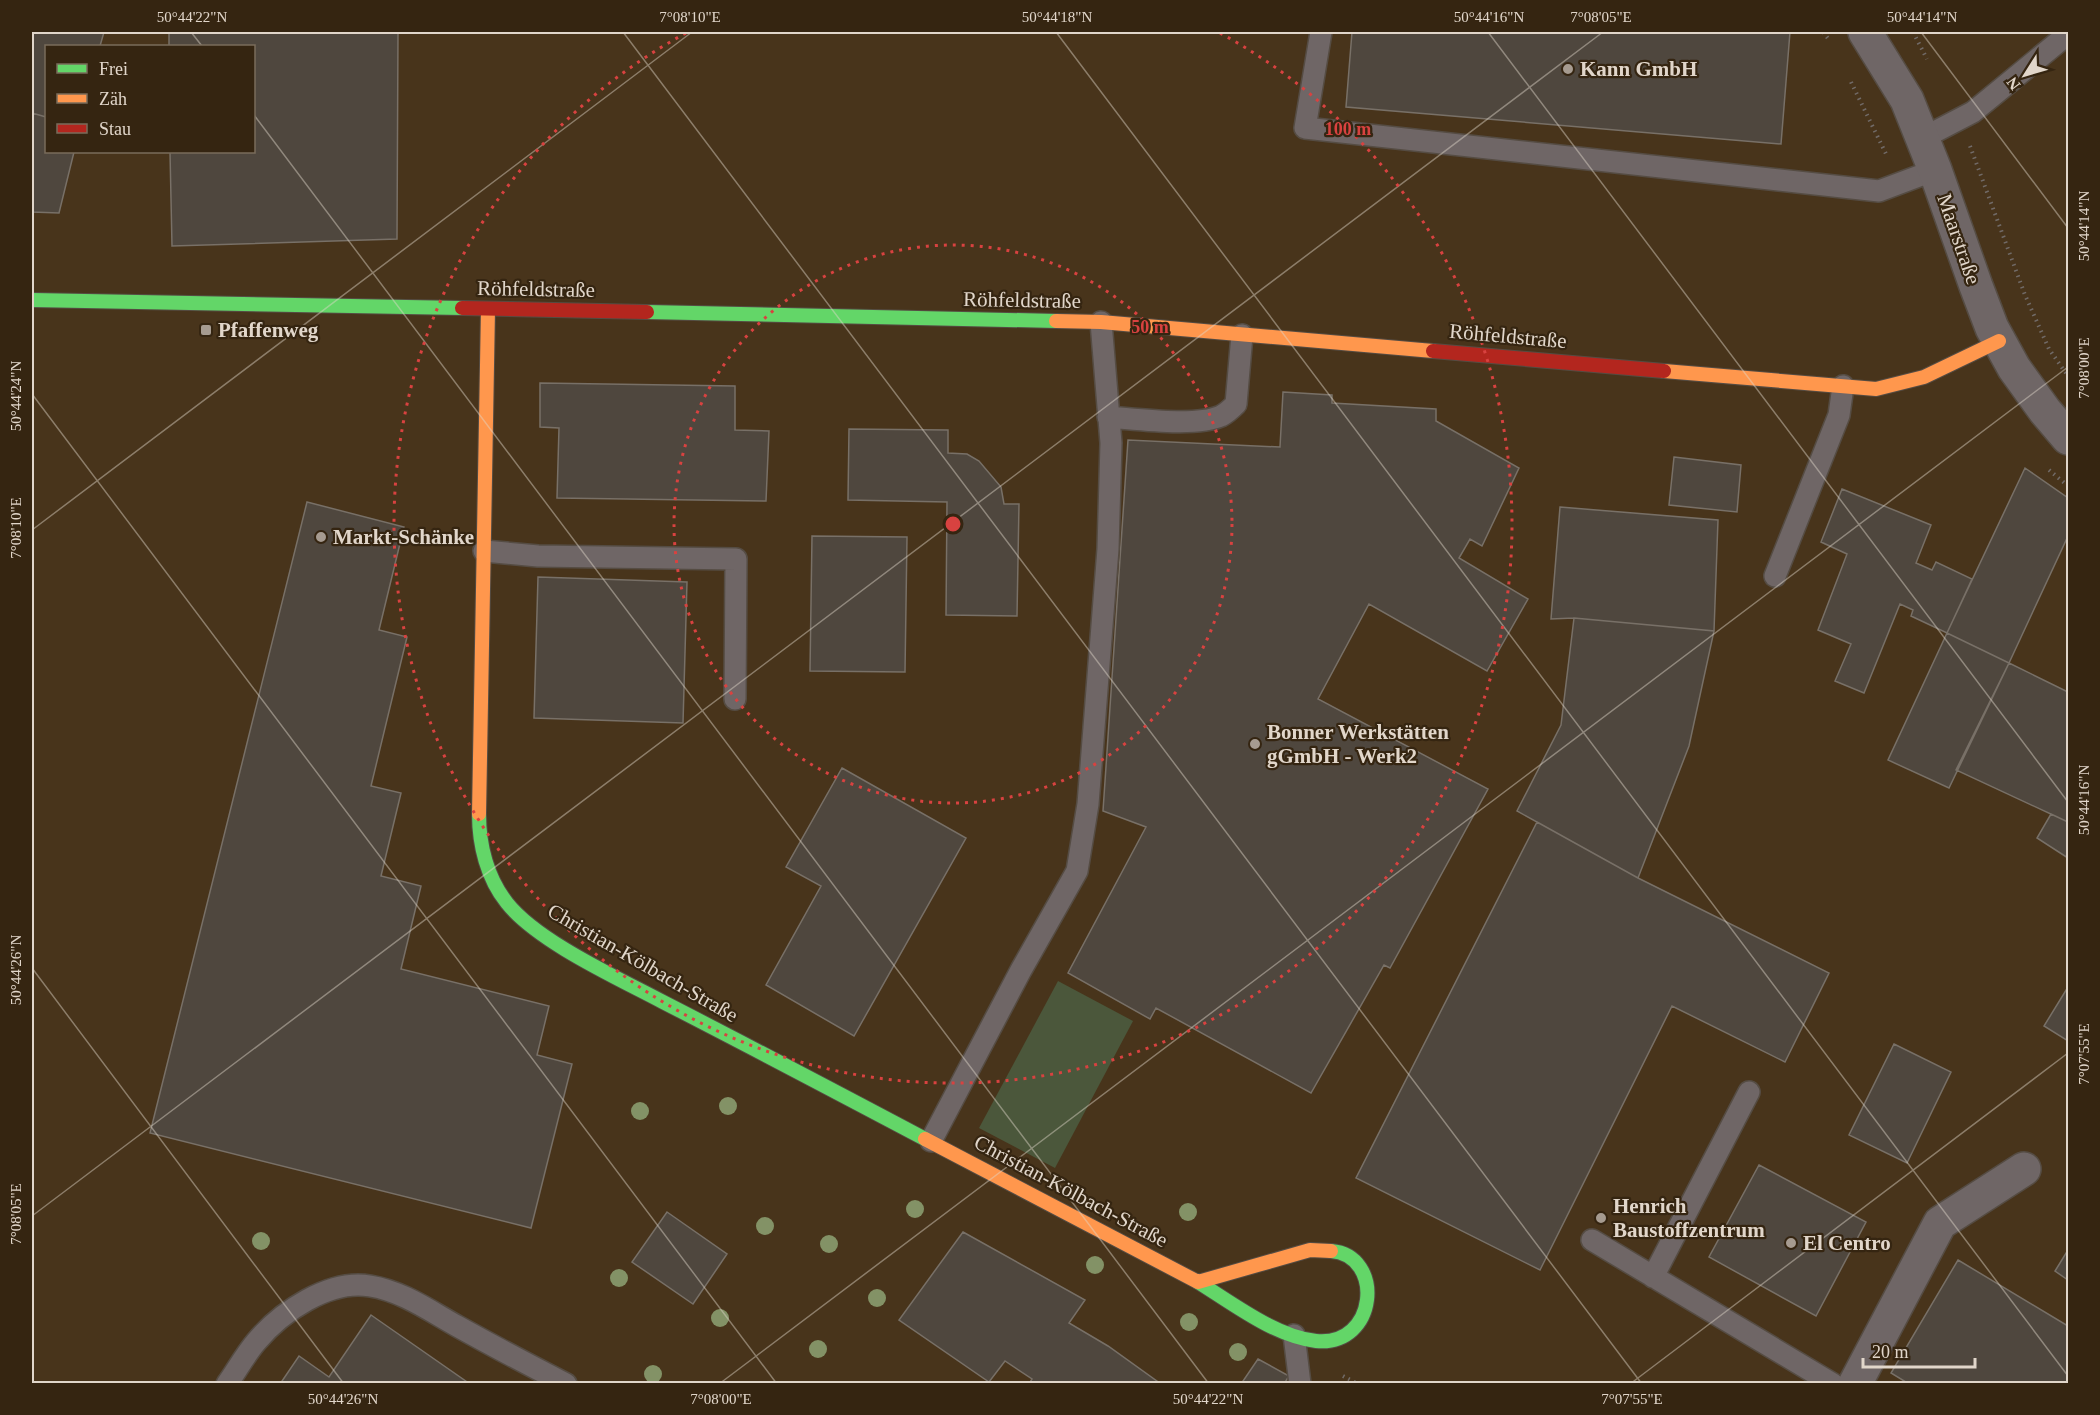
<svg xmlns="http://www.w3.org/2000/svg" width="2100" height="1415" font-family="'Times New Roman',serif">
	<rect width="100%" height="100%" fill="#382e23"/>
	<path fill="#48341b" fill-rule="evenodd" d="M32,32h2036v1351h-2036zM46,46h208v106h-208z"/>
	<path fill="#4b573b" d="M1058,981l75,40 -78,147 -76,-40z"/>
	<path fill="#4f473e" stroke="#787067" stroke-width="1.5" d="M32,32h72l-4,14h-54v71l-14,-4z
		M169,32h229l-1,207 -225,7 -2,-94h84v-106h-85z
		M1352,32h438l-9,112 -435,-37z
		M32,113l14,4v35h28l-15,61 -27,-1z
		M540,383l195,3v44l34,1 -3,70 -209,-3 2,-70 -19,-1z
		M1283,392l49,3v8l104,6v12l83,47 -37,78 -12,-7 -11,19 69,41 -41,72 -118,-67 -51,95 170,90 -98,179 -6,-3 -73,128 -155,-85 -6,11 -82,-46 78,-146 -43,-16 25,-371 152,7z
		M849,429l99,1v23l19,1 12,7 22,26 3,17h15l-2,112 -71,-1 1,-113 -99,-2z
		M1674,457l67,8 -4,47 -68,-7z
		M2025,468l43,30v38l-59,127 -62,-30z
		M1842,489l89,36 -15,38 16,7 4,-8 36,17 -25,54 -36,-17 2,-6 -13,-6 -36,89 -29,-12 16,-37 -33,-14 29,-76 -26,-12z
		M307,502l97,25 -25,103 28,7 -36,149 30,7 -20,83 40,10 -20,83 148,37 -12,49 35,9 -41,164 -381,-95z
		M1560,507l158,13 -4,111 -140,-13 -23,1z
		M812,536l95,1 -2,135 -95,-1z
		M538,577l149,5 -4,141 -149,-5z
		M1574,618l140,13 -25,115 -51,132 -121,-67 44,-86z
		M1947,633l62,30 -60,125 -61,-28z
		M2009,663l59,29v130l-112,-52z
		M842,768l124,70 -112,198 -88,-51 55,-99 -35,-19z
		M2051,814l17,8v36l-31,-20z
		M1537,822l101,56 191,95 -44,89 -113,-56 -132,264 -184,-92z
		M2068,987v54l-24,-15z
		M1894,1044l57,28 -44,91 -58,-28z
		M1759,1165l107,57 -50,94 -107,-59z
		M667,1212l60,42 -34,50 -61,-42z
		M963,1232l122,68 -16,23 39,23 53,38h-132l3,-5 -27,-18 -16,21 -90,-62z
		M2068,1250v30l-13,-9z
		M1958,1260l110,66v58h-159l-18,-11z
		M371,1315l99,69h-190l19,-28 30,21z
		M1258,1359l31,17 -5,8h-43z"/>
	<g fill="none" stroke-linecap="round" stroke-linejoin="round">
		<g stroke="#554c43" stroke-width="24">
			<path id="lane" d="M1321,32l-16,96 574,63 56,-21
				M1923,138l50,-26 95,-78
				M1108,417c29,2 88,10 113,-1 6,-3 11,-8 15,-12l6,-69
				M484,551l54,5 198,3 -1,140
				M1775,576l64,-161 4,-29
				M931,1141l90,-171 56,-99 11,-67 20,-255 3,-106 -10,-121
				M1592,1240l241,144
				M1653,1277l96,-185
				M1294,1335l6,49
				M227,1384c10,-14 18,-29 29,-42 25,-30 73,-63 114,-56 32,5 60,25 87,40 36,20 72,39 109,58"/>
		</g>
		<g stroke="#554c43" stroke-width="36">
			<path id="street" d="M1865,32l42,68 28,70 41,116 16,42 22,40 31,43 23,27
				M1855,1384l85,-161 84,-54"/>
		</g>
		<g stroke="#554c43" stroke-width="16">
			<path id="fast" d="M32,300l430,8
				M647,312l409,9
				M479,814c0,31 8,64 28,89 31,39 111,75 156,99 88,45 175,91 262,137
				M1198,1282c34,21 78,55 118,59 62,6 69,-86 15,-90"/>
		</g>
		<g stroke="#554c43" stroke-width="16">
			<path id="slow" d="M1056,321l45,1 332,29
				M1664,371l212,18 48,-12 75,-36
				M479,814l9,-505
				M925,1139l273,143 112,-32 21,1"/>
		</g>
		<g stroke="#554c43" stroke-width="16">
			<path id="jam" d="M462,308l185,4
				M1433,351l231,20"/>
		</g>
		<path stroke="#716a67" stroke-width="4" stroke-dasharray="1.5 4.5" stroke-linecap="butt" d="M1823,32l7,9
			M1913,32l14,27
			M1851,82l36,74
			M1970,146l55,149 24,54 19,27
			M2049,470l19,16
			M1343,1376l15,8"/>
		<use href="#lane" stroke="#6f6666" stroke-width="21"/>
		<use href="#street" stroke="#6f6666" stroke-width="33"/>
		<use href="#fast" stroke="#63d668" stroke-width="14"/>
		<use href="#slow" stroke="#ff974d" stroke-width="14"/>
		<use href="#jam" stroke="#b3261e" stroke-width="14"/>
	</g>
	<g fill="#839266">
		<circle cx="728" cy="1106" r="9"/>
		<circle cx="640" cy="1111" r="9"/>
		<circle cx="915" cy="1209" r="9"/>
		<circle cx="1188" cy="1212" r="9"/>
		<circle cx="765" cy="1226" r="9"/>
		<circle cx="261" cy="1241" r="9"/>
		<circle cx="829" cy="1244" r="9"/>
		<circle cx="1095" cy="1265" r="9"/>
		<circle cx="619" cy="1278" r="9"/>
		<circle cx="877" cy="1298" r="9"/>
		<circle cx="720" cy="1318" r="9"/>
		<circle cx="1189" cy="1322" r="9"/>
		<circle cx="818" cy="1349" r="9"/>
		<circle cx="1238" cy="1352" r="9"/>
		<circle cx="653" cy="1374" r="9"/>
	</g>
	<path fill="none" stroke="#e1d6ca" stroke-width="1.5" stroke-opacity="0.45" d="M191,32l11,14M623,32l1019,1352M1056,32l1012,1344M1488,32l580,770M1921,32l147,196M254,115l955,1269M32,394l745,990M32,530l660,-498M32,968l312,416M32,1216l1571,-1184M719,1384l1349,-1017M1630,1384l438,-331"/>
	<g fill="none" stroke="#d84240" stroke-width="3" stroke-dasharray="3 6">
		<circle cx="953" cy="524" r="279"/>
		<path d="M1220 33A559 559 0 1 1 686 33"/>
	</g>
	<g fill="#a69b90" stroke="#352511" stroke-width="2">
		<circle cx="1568" cy="69" r="6"/>
		<rect x="200" y="324" width="12" height="12" rx="3"/>
		<circle cx="321" cy="537" r="6"/>
		<circle cx="1255" cy="744" r="6"/>
		<circle cx="1601" cy="1218" r="6"/>
		<circle cx="1791" cy="1243" r="6"/>
	</g>
	<g text-anchor="middle" dominant-baseline="central" stroke-width="4.5" stroke-linejoin="round" paint-order="stroke">
		<g font-size="21" font-weight="bold" fill="#e1d6ca" stroke="#352511" text-anchor="start">
			<text x="1580" y="69">Kann GmbH</text>
			<text x="218" y="330">Pfaffenweg</text>
			<text x="333" y="537">Markt-Schänke</text>
			<text x="1267" y="732">Bonner Werkstätten<tspan x="1267" dy="24">gGmbH - Werk2</tspan></text>
			<text x="1613" y="1206">Henrich<tspan x="1613" dy="24">Baustoffzentrum</tspan></text>
			<text x="1803" y="1243">El Centro</text>
		</g>
		<g font-size="21" fill="#e1d6ca" stroke="#352511">
			<text transform="translate(1959 239) rotate(71)">Maarstraße</text>
			<text transform="translate(536 289) rotate(1)">Röhfeldstraße</text>
			<text transform="translate(1022 300) rotate(1)">Röhfeldstraße</text>
			<text transform="translate(1508 336) rotate(5)">Röhfeldstraße</text>
			<text transform="translate(643 963) rotate(30)">Christian-Kölbach-Straße</text>
			<text transform="translate(1071 1191) rotate(28)">Christian-Kölbach-Straße</text>
		</g>
	</g>
	<circle cx="953" cy="524" r="9" fill="#d84240" stroke="#352511" stroke-width="3"/>
	<g font-size="18" text-anchor="middle" font-weight="bold" fill="#d84240" stroke="#352511" stroke-width="4.5" stroke-linejoin="round" paint-order="stroke">
		<text x="1348" y="135">100 m</text>
		<text x="1150" y="333">50 m</text>
	</g>
	<rect width="2100" height="1415" fill="none" stroke="#352511" stroke-width="66"/>
	<rect x="45" y="45" width="210" height="108" fill="#352511" stroke="#7a6c5b" stroke-width="1.5"/>
	<rect x="57" y="64" width="30" height="9" fill="#63d668" stroke="#7a6c5b" stroke-width="1.5"/>
	<text x="99" y="75" font-size="18" fill="#e1d6ca">Frei</text>
	<rect x="57" y="94" width="30" height="9" fill="#ff974d" stroke="#7a6c5b" stroke-width="1.5"/>
	<text x="99" y="105" font-size="18" fill="#e1d6ca">Zäh</text>
	<rect x="57" y="124" width="30" height="9" fill="#b3261e" stroke="#7a6c5b" stroke-width="1.5"/>
	<text x="99" y="135" font-size="18" fill="#e1d6ca">Stau</text>
	<g transform="translate(2025 75) rotate(233)" stroke="#352511" stroke-width="4.5" paint-order="stroke">
	<path d="M0-4.5L10 22L0 15L-10 22Z" fill="#e1d6ca"/>
	<text y="-9" font-size="16" font-weight="bold" text-anchor="middle" fill="#e1d6ca">N</text>
	</g>
	<path d="M1863 1358v9h112v-9" fill="none" stroke="#e1d6ca" stroke-width="3"/>
	<text x="1872" y="1358" font-size="18" fill="#e1d6ca" stroke="#352511" stroke-width="4.5" paint-order="stroke">20 m</text>
	<rect x="33" y="33" width="2034" height="1349" fill="none" stroke="#e1d6ca" stroke-width="2"/>
	<g font-size="15" text-anchor="middle" fill="#e1d6ca">
		<text x="192" y="22">50°44'22"N</text>
		<text x="690" y="22">7°08'10"E</text>
		<text x="1057" y="22">50°44'18"N</text>
		<text x="1489" y="22">50°44'16"N</text>
		<text x="1601" y="22">7°08'05"E</text>
		<text x="1922" y="22">50°44'14"N</text>
		<text transform="translate(2084 226) rotate(-90)" y="5">50°44'14"N</text>
		<text transform="translate(2084 368) rotate(-90)" y="5">7°08'00"E</text>
		<text transform="translate(16 396) rotate(-90)" y="5">50°44'24"N</text>
		<text transform="translate(16 528) rotate(-90)" y="5">7°08'10"E</text>
		<text transform="translate(2084 800) rotate(-90)" y="5">50°44'16"N</text>
		<text transform="translate(16 970) rotate(-90)" y="5">50°44'26"N</text>
		<text transform="translate(2084 1054) rotate(-90)" y="5">7°07'55"E</text>
		<text transform="translate(16 1214) rotate(-90)" y="5">7°08'05"E</text>
		<text x="343" y="1404">50°44'26"N</text>
		<text x="721" y="1404">7°08'00"E</text>
		<text x="1208" y="1404">50°44'22"N</text>
		<text x="1632" y="1404">7°07'55"E</text>
	</g>
</svg>
